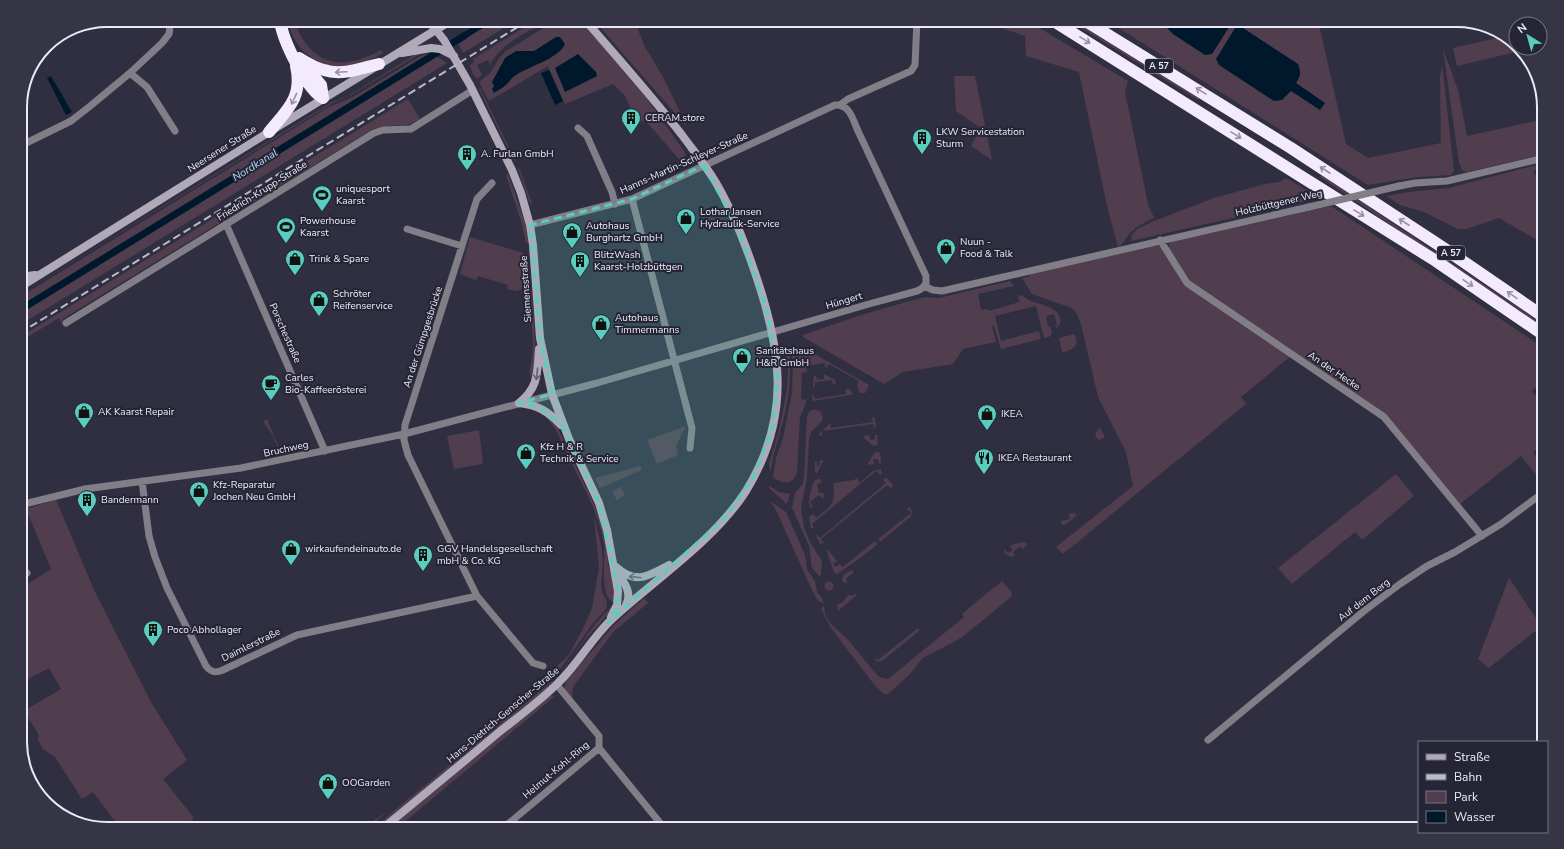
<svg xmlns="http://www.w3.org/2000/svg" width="1564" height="849" font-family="'Nunito Sans',sans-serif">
	<rect width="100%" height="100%" fill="#302f41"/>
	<path fill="#503e4e" d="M289,20h7c0,9 6,19 11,25 21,26 48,19 74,5l2,3c-12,7 -27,14 -41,14 -24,2 -53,-22 -53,-47z
		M496,20h21l-54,33 -5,-10z
		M536,20h13c-21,12 -48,23 -59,45l-2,-5 -11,5 5,10 -5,4 -5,-7 -2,-7 4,-3 -1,-3z
		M557,20h20l10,8 50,57 47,66 2,4 -2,1 1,6 -2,2 -38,-44 -8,3 -12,-27 -12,-12 -48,20 -17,-38 -59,35 -10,-19 11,-9 10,-16 6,-6z
		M594,20h40l11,27 18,30 24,50z
		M978,20h48l102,61 -3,11 23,112 6,14c-9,4 -17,8 -24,15 -5,5 -6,11 -12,14l-11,-41 -28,-134 -53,-16 -1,-20z
		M1068,20h4l127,78 -1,2z
		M1106,20h212l28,124 22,14 73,-15 -1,-65 2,-14 12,107 -3,4 -34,2 -49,8z
		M1505,36l15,15 -63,15 -4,-18z
		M1443,49l15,41 9,46 77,-17v35l-77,18 -4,-1 -4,-8z
		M423,52l-72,43 -18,8 -313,191 312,-192 16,-6 70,-43z
		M427,54l9,2 11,7 -427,262v-28l309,-190 24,-10 66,-40z
		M954,76h21l17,84 -21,-14 10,-18 -25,-17z
		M480,88l37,76 -5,-7 -33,-68z
		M408,99l12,20 -12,6 -23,1 -12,3 -309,189 -3,4 -2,-4 -38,23 -1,-4z
		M1544,163v2l-11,7 11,12v60l-45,-26 -33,11h-8l-34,-17 -24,-7 -14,-9 22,-4 41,-4z
		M519,168l13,35 -2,1 -12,-35z
		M508,174l17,48 4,21h-3l-4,-19 -16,-49z
		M1321,175l223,150v3l-224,-151z
		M1286,178l34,20 -189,43 1,-7 7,-6 15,-7 60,-23 51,-14 14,-2z
		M1331,206l213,142v32l-12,11 12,14v39l-11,8 11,14v18l-23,-28 -61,48 -72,-87 -201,-137 -19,-32 1,-4 4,-3z
		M470,237l53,16 2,35 -9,3 -9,-2 1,-4 -30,-9 -2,4 -16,-6z
		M1156,245l5,2 20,32 110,77 -50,41 5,7 -183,150 -7,-7 77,-61 -7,-34 -28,-55 -17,-73 -4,-10 -5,-6 -40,-14 -10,-16 8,-2 -1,-3z
		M1010,281l4,5 -36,8 3,16 7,-1 1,2 31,-9 -2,-6 4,-1c11,12 36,7 39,26l-4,7 -2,-3h2l-3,-11 -8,2 2,11 2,-1 2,7 -3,4 -5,1 -8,-32 -41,10 6,25 38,-10 2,8 -40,10 -7,-23h-2l4,16 -33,7 -10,15 -50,8 -19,12 -81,-47v-2l55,-19 41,-12 26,-7 14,1z
		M532,291l4,69 -3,22c-6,-9 -2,-14 -1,-24 3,-19 -2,-45 -4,-64z
		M1074,334c7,11 -2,17 -12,18l-3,-14z
		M804,348l65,37 -4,8h-5l-3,-7 2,-5 -30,-17 -3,4 -2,-5 -18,3 1,6 -5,1 -1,26 5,1 -1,5 -5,12 -3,55c-4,14 -14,12 -24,5l3,-19 7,-20 9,-45 1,-29 -2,-14z
		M789,350c5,37 -6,72 -16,107 -1,5 -1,10 -3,15l-1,-8 10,-34 8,-40 1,-21 -2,-18z
		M824,374l11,6 1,4 -3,1 -1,-5 -17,2v5h-2l1,-11h2l1,4 7,-1z
		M846,389h4l3,5 -3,1 -37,6 -1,-2 1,-5 2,5 31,-5z
		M812,410h4l5,2 2,6 -2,4 -10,10 -2,7 -2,38 -6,31 3,19 6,15 12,19 -1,14 -2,1 -7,-8 -3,-22 -17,-38 3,-15 8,-9 1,-6 3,-61 2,-5z
		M546,415l11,12 37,77 7,18 6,24 1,19 6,20v16l-2,1c-13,-9 -6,-43 -8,-58 -5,-32 -22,-59 -36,-88 -6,-13 -11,-28 -22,-39z
		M872,417l3,1 1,9 -2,1 -1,-4 -51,7v5l-4,-1 12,-12 1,5 42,-6z
		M267,419l15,36h-1l-9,-21 -9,-12z
		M686,426l-10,20 2,9 -21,9 -10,-24z
		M1100,427l5,10 -6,3 -3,-3 -1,-3z
		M479,430l4,34 -29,5 -7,-33z
		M869,435l1,5 5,-1v-4h2l1,10 -5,1 -10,-9z
		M875,452l5,1 1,10 -2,1 -1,-5h-5l1,5 -7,1z
		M824,460l-7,13h-2v-11l2,-1v5l3,-1 -1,-4z
		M640,466l2,4 -42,18 -5,-10z
		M881,469l1,4 -2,2 -4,-4 -64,53 2,4h-3l-2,-11 4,-3 3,4c16,-13 20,-13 17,-35l21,-3 3,-2 3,5 13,-12z
		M1396,474l18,22 -52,44 -7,-8 -63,52 -14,-16z
		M885,478h2l6,7 -2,3 -4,-3 -66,54 3,4 -4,1 -4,-9h1l3,3 66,-55 -3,-3z
		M820,479l2,4 -5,1 2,9h4l1,4 -2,1 -3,-3 -9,7 3,4 -3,2c-2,-4 1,-22 4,-26 2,-3 4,-3 6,-3z
		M770,486l8,6 12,2 -3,10 -18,-16z
		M621,487l4,8 -8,5 -5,-8z
		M56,500l39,92 56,110 36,58 -24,19 31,39 -13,11h-60l-28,-37 -11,7 -27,-42 -12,-8 -5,-9 1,-5 -15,-24 37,-22 -12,-21 -29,15v-94l31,-20 -25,-60z
		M770,501l16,11 19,43 2,14 8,13 2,10 5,6 2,5 -6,-2 -6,-11 -37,-82z
		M910,507l2,5 -2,5 -30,25 -2,-3 33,-26 -4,-5z
		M1075,513l1,3 -10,8 -4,1 -1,-4 9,-2 -1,-5z
		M594,516l7,29 2,18 -2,22 2,9 4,8 -1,7 -12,13 -36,50 -12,9v-4l6,-4 4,-6 12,-11 15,-27 9,-21 7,-40z
		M875,541l3,3 -22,17 -19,13 -3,-2 -8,-23 2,1 9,11 -4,3 3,3 4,-3 3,3z
		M1024,542l3,2 -4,5 -3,-3 -7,6 2,3 -4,2 -6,-3 -1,-2 1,-2 3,3 5,-3 -3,-4 1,-1z
		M852,570l2,2 -8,7 1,5 -5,-3c1,-7 4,-8 10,-11z
		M1509,578l35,52 -7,4 -2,-3 -46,37 -11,-9z
		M1002,581l10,12 -1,4 -50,41 -38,20 -14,17 -21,19 -3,1 -9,-8 -45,-59 -10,-19 3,-3 1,8 4,8 19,18 30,36 4,2 6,1 76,-62 -2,-3z
		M824.5 586a4.5 4.5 0 1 1 9 0a4.5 4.5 0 1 1-9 0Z
		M856,594l1,1 -19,16 -1,-6 6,-3 5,-7 4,1z
		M644,598l4,5 -35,29 -40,55 -1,12 -8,-10 2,-8 48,-56z
		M611,607h2c-8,12 -19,22 -28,33 -11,13 -19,27 -30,40l40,-56z
		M918,628l2,2 -38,31 -5,1 -2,-3 1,-1 2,2z
		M552,681l1,1 -13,12 -163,135h-5z
		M550,695l5,1 -159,133h-8z
		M389,811l-23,18h-6z"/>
	<path fill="#00182c" d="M484,20h12l-38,23 -2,-6z
		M1156,20h74l1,4 -19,30 -7,1 -32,-21 -10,-10z
		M1240,26l58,38c3,8 3,12 -2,19l29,20 -5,7 -29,-19 -9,9 -8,1 -55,-36 -3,-6 19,-31z
		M556,37h4l5,7c-6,15 -39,23 -52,33 -2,2 -4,5 -6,7 -4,4 -9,6 -13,9l-2,-4 2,-3 -2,-4 13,-24 11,-7h18z
		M578,54l18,18 1,4 -32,16 -10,-24z
		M549,70l14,31 -8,4 -14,-32z
		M51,76l21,36 -6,3 -19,-37z"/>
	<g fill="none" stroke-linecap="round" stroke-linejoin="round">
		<path stroke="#00182c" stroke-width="7" d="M20,310l444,-274"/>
		<path stroke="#827e87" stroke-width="7" d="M425,20l11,10
			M130,73l17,14 28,44
			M841,104l7,-5 63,-28 4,-6 2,-45
			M578,128l9,8 25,56 3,12
			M20,146l51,-25 18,-14 41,-34 32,-30 7,-9 2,-14
			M492,183l-15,16 -72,226 -1,15 4,15 69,141 56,67 10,3
			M1399,186l16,-3 32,-2 97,-23
			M632,199l60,229 -2,20
			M226,224l99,227
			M407,229l55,17
			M1160,240l27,43 197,134 98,119
			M924,286l9,4 9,1 367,-84
			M66,323l308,-190 9,-3 28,-1 62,-39
			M142,481l7,55 6,21 12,31 39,78c5,7 10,7 17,4l74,-35 180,-39
			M20,505l65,-16 156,-21 163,-34 193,-51 272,-79 48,-13 4,-2 5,-5v-8l-68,-145c-5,-11 -8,-27 -23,-26l-203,94 -102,26
			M20,580l7,-7
			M557,685l42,51v12
			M1208,740l156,-129 36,-27 27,-18 28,-14 46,-28 43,-32
			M599,748l66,81
			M502,829l97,-81"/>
		<path stroke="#b0a9b7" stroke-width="8" d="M436,30l8,10 26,45 42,85 9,23 9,32 3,20 7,93 12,56 17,45 30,64 8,27 11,61 -1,14 -6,12
			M402,53l29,-5 9,1 14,7
			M20,277l15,-2
			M20,287l249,-155 183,-112
			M519,403c20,-16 18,-30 20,-54
			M519,403c19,2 30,9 42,22
			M616,567c20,18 32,9 53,-2
			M617,570c6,12 16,22 9,35
			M382,829c39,-32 78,-64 116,-96 20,-16 42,-32 60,-50 20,-19 33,-44 53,-63 44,-41 103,-79 135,-129 47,-76 35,-145 7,-224 -10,-29 -22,-59 -38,-86 -10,-16 -22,-31 -33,-46 -31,-40 -64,-77 -97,-115"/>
		<path stroke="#f3eafc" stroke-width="12" d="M280,20c2,19 26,69 43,78
			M1052,20l384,241 108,74
			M1084,20l207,128 154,101 99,68
			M299,58c8,5 16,10 25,12 18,6 38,-2 55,-6
			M306,67l15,18 2,13
			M269,132c19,-23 34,-35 27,-66"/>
		<path stroke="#babac8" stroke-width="2" stroke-dasharray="8 4" stroke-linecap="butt" d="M20,333l509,-313"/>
		<path stroke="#827e87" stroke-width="7" d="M1309,207l90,-21"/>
	</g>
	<defs><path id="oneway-shaft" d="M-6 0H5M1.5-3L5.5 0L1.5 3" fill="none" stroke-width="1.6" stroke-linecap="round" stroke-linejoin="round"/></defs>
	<g stroke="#9791a3">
		<use href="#oneway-shaft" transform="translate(1085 40) rotate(32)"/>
		<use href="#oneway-shaft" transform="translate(341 72) rotate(177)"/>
		<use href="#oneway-shaft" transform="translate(1201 91) rotate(-148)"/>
		<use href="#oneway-shaft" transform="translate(294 99) rotate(115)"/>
		<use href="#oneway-shaft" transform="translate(1236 135) rotate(32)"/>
		<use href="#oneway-shaft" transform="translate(1325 170) rotate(-147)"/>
		<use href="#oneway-shaft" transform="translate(1359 213) rotate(32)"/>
		<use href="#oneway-shaft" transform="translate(1404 222) rotate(-147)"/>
		<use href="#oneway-shaft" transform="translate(1468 283) rotate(34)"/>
		<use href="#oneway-shaft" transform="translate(1512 295) rotate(-145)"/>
	</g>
	<g stroke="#646070">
		<use href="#oneway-shaft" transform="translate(537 374) rotate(96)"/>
		<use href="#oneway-shaft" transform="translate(635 577) rotate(-173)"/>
	</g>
	<path fill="#59cebe" fill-opacity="0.2" stroke="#59cebe" stroke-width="3" stroke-dasharray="8 5" stroke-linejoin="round" d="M704,165l36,68 28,79 10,67 -6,52 -19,47 -28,40 -117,105 7,-13 3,-19 -19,-88 -36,-76 -24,-20 -20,-4 33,-9 -12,-56 -10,-113 102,-26z"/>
	<defs>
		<g id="building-pin" transform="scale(1)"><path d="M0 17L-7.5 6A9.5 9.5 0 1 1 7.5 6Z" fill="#59cebe" stroke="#262536"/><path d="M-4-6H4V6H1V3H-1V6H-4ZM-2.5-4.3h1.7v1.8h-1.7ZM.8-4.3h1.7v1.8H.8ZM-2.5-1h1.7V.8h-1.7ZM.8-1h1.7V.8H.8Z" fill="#111"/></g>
		<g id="stadium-pin" transform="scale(1)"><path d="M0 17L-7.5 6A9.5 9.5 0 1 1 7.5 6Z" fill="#59cebe" stroke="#262536"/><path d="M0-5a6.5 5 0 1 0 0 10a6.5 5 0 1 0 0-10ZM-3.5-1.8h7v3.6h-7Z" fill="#111"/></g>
		<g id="shop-pin" transform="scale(1)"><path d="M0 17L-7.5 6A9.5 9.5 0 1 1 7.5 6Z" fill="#59cebe" stroke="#262536"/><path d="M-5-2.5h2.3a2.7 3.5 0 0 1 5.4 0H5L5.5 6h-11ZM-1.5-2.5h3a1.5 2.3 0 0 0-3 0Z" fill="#111"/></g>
		<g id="cafe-pin" transform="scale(1)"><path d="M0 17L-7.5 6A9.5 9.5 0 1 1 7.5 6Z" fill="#59cebe" stroke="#262536"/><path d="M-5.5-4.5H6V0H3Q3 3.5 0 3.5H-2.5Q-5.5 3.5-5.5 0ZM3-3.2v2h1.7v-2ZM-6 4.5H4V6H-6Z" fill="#111"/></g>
		<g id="restaurant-pin" transform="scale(1)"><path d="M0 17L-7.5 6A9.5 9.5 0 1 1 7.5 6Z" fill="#59cebe" stroke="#262536"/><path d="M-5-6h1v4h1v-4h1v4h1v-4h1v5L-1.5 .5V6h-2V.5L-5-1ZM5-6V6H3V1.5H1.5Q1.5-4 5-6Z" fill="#111"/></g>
	</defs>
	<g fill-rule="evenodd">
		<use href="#building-pin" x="631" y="118"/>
		<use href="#building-pin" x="922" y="138"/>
		<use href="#building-pin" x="467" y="154"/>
		<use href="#stadium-pin" x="322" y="195"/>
		<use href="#shop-pin" x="686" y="218"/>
		<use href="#stadium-pin" x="286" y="227"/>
		<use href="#shop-pin" x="572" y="232"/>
		<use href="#shop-pin" x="946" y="248"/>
		<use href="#shop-pin" x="295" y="259"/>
		<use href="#building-pin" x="580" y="261"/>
		<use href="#shop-pin" x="319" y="300"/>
		<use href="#shop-pin" x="601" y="324"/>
		<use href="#shop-pin" x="742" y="357"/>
		<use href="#cafe-pin" x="271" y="384"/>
		<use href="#shop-pin" x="84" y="412"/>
		<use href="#shop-pin" x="987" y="414"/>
		<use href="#shop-pin" x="526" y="453"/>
		<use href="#restaurant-pin" x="984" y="458"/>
		<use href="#shop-pin" x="199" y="491"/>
		<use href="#building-pin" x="87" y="500"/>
		<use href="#shop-pin" x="291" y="549"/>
		<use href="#building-pin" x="423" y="555"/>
		<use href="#building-pin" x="153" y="630"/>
		<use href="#shop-pin" x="328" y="783"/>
	</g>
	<g text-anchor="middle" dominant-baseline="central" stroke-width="4" stroke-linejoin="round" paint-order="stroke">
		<g fill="#262536" stroke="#b0b0bd" stroke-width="1">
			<rect x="1145" y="59" width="28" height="14" rx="3"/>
			<rect x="1437" y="246" width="28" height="14" rx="3"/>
		</g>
		<g font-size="9" font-weight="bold" fill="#ebebf7">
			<text x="1159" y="66">A 57</text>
			<text x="1451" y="253">A 57</text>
		</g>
		<g font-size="10" fill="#ebebf7" stroke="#262536" text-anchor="start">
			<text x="645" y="118">CERAM.store</text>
			<text x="936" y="132">LKW Servicestation<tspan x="936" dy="12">Sturm</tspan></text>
			<text x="481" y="154">A. Furlan GmbH</text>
			<text x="336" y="189">uniquesport<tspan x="336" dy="12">Kaarst</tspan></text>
			<text x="700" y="212">Lothar Jansen<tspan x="700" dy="12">Hydraulik-Service</tspan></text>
			<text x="300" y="221">Powerhouse<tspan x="300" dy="12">Kaarst</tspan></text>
			<text x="586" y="226">Autohaus<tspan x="586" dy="12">Burghartz GmbH</tspan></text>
			<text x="960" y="242">Nuun -<tspan x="960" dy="12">Food &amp; Talk</tspan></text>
			<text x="594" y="255">BlitzWash<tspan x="594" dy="12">Kaarst-Holzbüttgen</tspan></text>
			<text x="309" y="259">Trink &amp; Spare</text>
			<text x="333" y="294">Schröter<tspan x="333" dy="12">Reifenservice</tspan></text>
			<text x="615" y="318">Autohaus<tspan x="615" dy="12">Timmermanns</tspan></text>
			<text x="756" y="351">Sanitätshaus<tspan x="756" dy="12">H&amp;R GmbH</tspan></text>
			<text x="285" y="378">Carles<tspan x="285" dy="12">Bio-Kaffeerösterei</tspan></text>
			<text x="98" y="412">AK Kaarst Repair</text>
			<text x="1001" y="414">IKEA</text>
			<text x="540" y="447">Kfz H &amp; R<tspan x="540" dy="12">Technik &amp; Service</tspan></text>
			<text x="998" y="458">IKEA Restaurant</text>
			<text x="213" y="485">Kfz-Reparatur<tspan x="213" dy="12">Jochen Neu GmbH</tspan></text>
			<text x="101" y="500">Bandermann</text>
			<text x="305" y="549">wirkaufendeinauto.de</text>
			<text x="437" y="549">GGV Handelsgesellschaft<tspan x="437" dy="12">mbH &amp; Co. KG</tspan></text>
			<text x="167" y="630">Poco Abhollager</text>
			<text x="342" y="783">OOGarden</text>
		</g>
		<g font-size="10" fill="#ebebf7" stroke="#262536">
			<text transform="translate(222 149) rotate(-32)">Neersener Straße</text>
			<text transform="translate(684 163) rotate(-24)">Hanns-Martin-Schleyer-Straße</text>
			<text transform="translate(262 191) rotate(-32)">Friedrich-Krupp-Straße</text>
			<text transform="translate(1279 203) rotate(-13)">Holzbüttgener Weg</text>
			<text transform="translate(526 289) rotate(-94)">Siemensstraße</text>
			<text transform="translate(844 301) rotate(-17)">Hüngert</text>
			<text transform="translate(285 333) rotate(66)">Porschestraße</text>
			<text transform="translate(423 337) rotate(-72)">An der Gümpgesbrücke</text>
			<text transform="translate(1334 371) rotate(34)">An der Hecke</text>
			<text transform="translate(286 449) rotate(-12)">Bruchweg</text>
			<text transform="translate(1364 600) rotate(-38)">Auf dem Berg</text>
			<text transform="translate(251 645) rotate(-26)">Daimlerstraße</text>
			<text transform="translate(503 715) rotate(-40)">Hans-Dietrich-Genscher-Straße</text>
			<text transform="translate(556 770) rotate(-40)">Helmut-Kohl-Ring</text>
		</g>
		<g font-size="11" font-style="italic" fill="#b1d9fc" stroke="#262536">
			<text transform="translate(255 165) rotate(-32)">Nordkanal</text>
		</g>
	</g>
	<path d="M0 0H1564V849H0ZM107 27H1457A80 80 0 0 1 1537 107V742A80 80 0 0 1 1457 822H107A80 80 0 0 1 27 742V107A80 80 0 0 1 107 27Z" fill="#363545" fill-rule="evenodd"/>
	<path fill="none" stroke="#ebebf7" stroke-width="2" d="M107 27H1457A80 80 0 0 1 1537 107V742A80 80 0 0 1 1457 822H107A80 80 0 0 1 27 742V107A80 80 0 0 1 107 27Z"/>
	<rect x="1418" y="741" width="130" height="92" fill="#262536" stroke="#757483"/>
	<rect x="1426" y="754" width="20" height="6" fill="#b0a9b7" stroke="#757483"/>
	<text x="1454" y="761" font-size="12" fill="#ebebf7">Straße</text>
	<rect x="1426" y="774" width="20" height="6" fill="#babac8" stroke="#757483"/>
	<text x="1454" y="781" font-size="12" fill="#ebebf7">Bahn</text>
	<rect x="1426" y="791" width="20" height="12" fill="#503e4e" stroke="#757483"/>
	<text x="1454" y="801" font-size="12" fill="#ebebf7">Park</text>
	<rect x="1426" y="811" width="20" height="12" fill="#00182c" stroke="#757483"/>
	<text x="1454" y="821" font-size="12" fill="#ebebf7">Wasser</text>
	<g transform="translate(1528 36) rotate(323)"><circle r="19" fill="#262536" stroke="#757483"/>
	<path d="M0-3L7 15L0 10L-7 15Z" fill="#59cebe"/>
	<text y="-6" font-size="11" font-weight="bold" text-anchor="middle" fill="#ebebf7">N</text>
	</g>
</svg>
